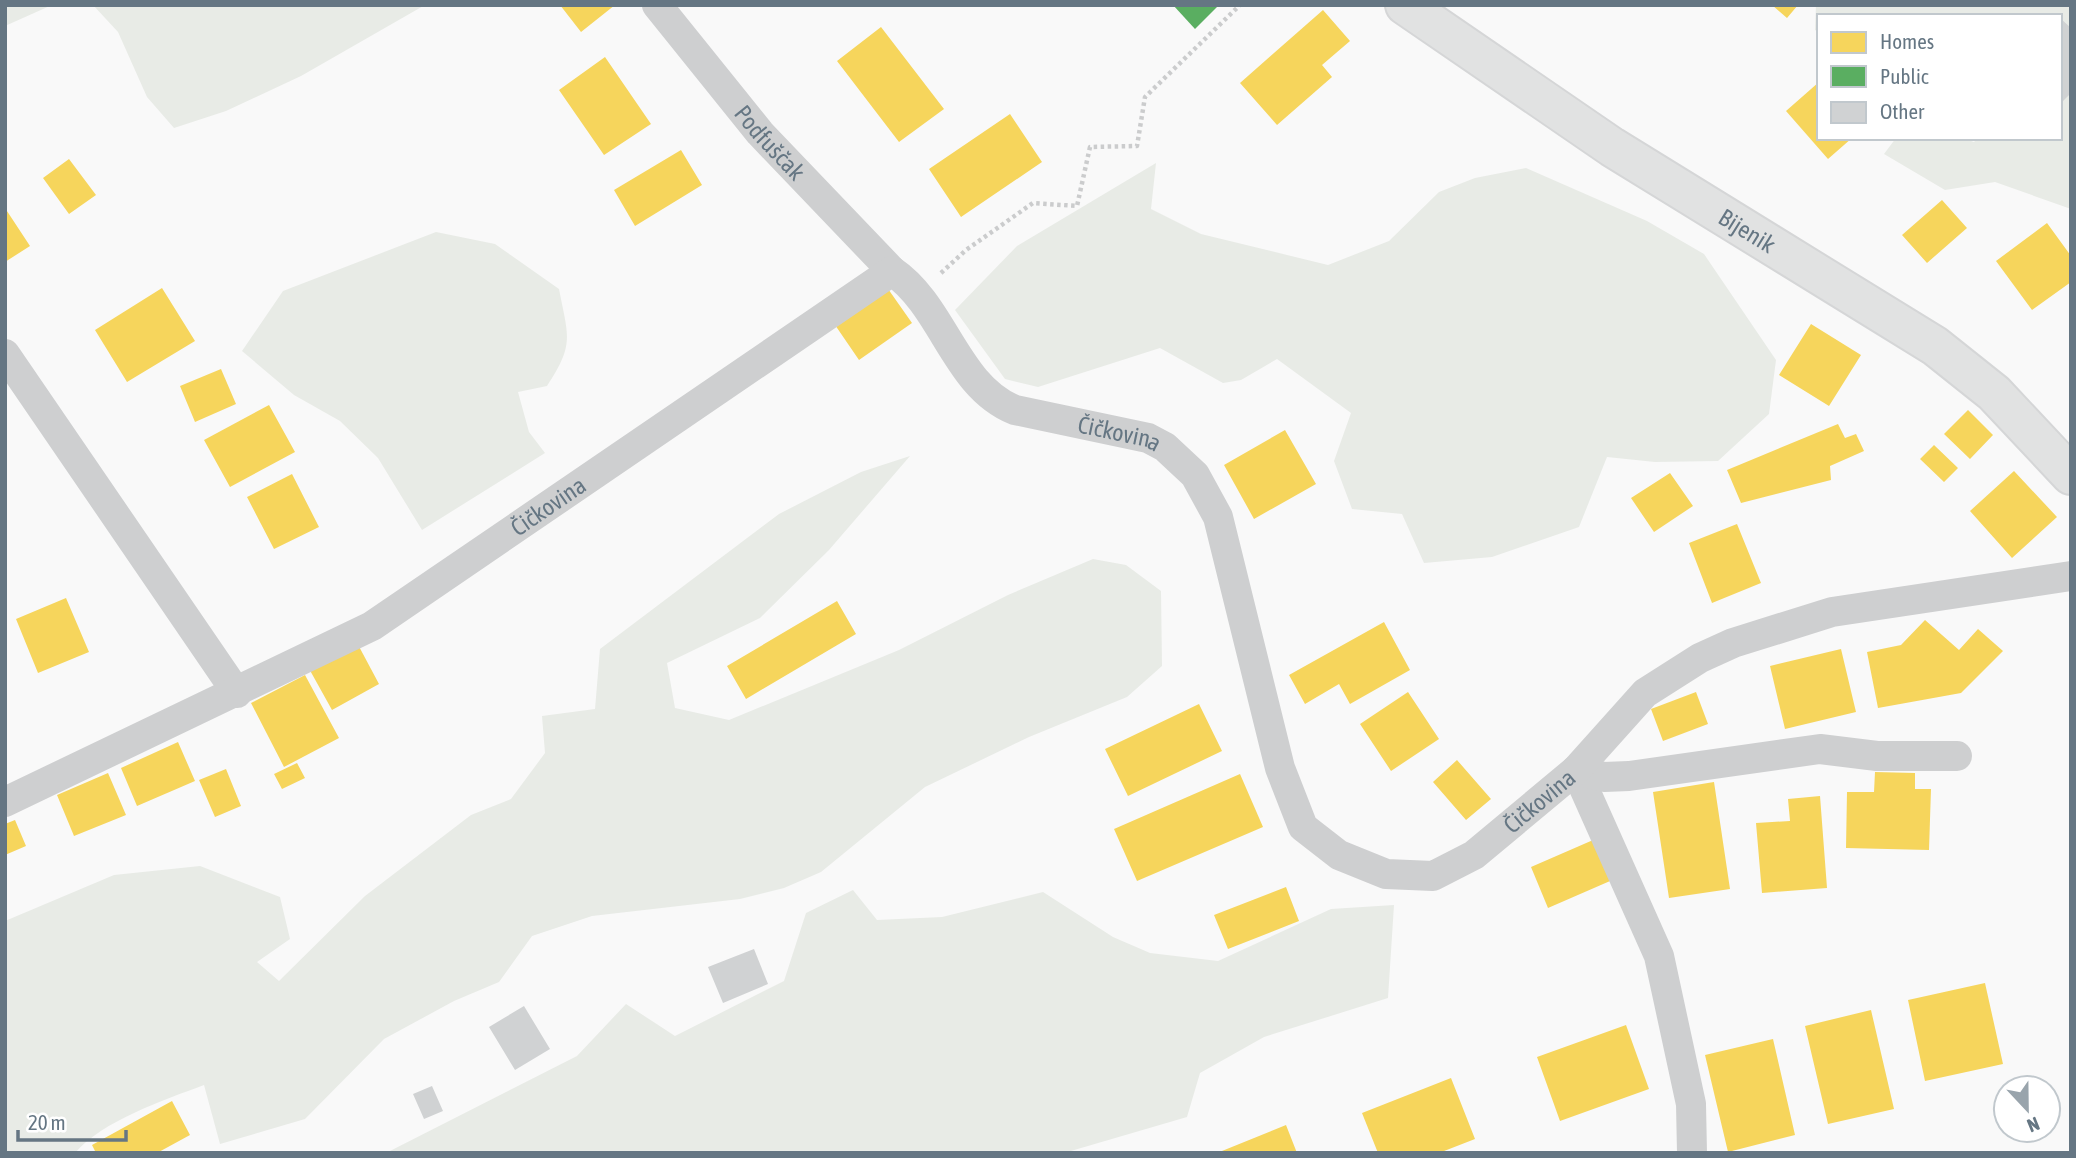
<svg xmlns="http://www.w3.org/2000/svg" width="2076" height="1158" font-family="'Asap Condensed',sans-serif">
	<rect width="100%" height="100%" fill="#f9f9f9"/>
	<path fill="#e8ebe6" d="M5,5h47l-47,21z
		M93,5h332l-124,71 -75,35 -52,17 -27,-31 -29,-65z
		M1816,5h255v204l-76,-27 -50,8 -61,-36 12,-16h66l12,4 4,-4h82v-122h-241v16l-4,-2z
		M1156,163l-5,46 50,25 127,31 61,-24 50,-49 36,-14 51,-10 121,53 57,33 72,106 -7,54 -51,47 -63,1 -48,-5 -28,70 -87,30 -68,6 -22,-49 -50,-5 -18,-48 17,-48 -74,-54 -36,21 -18,3 -63,-35 -122,39 -33,-8 -50,-69 62,-64z
		M436,232l59,12 64,45c9,47 16,55 -12,97l-29,6 11,40 16,21 -123,77 -44,-72 -38,-37 -46,-26 -52,-44 41,-60z
		M910,456l-81,94 -69,68 -93,45 8,45 54,12 170,-70 109,-55 85,-36 33,6 35,26 1,75 -35,31 -98,40 -104,50 -104,85 -37,16 -44,11 -148,17 -60,20 -33,46 -45,19 -70,38 -79,80 -85,25 -16,-59c-40,15 -102,36 -129,68h-70v-232l109,-46 86,-9 80,31 10,42 -33,23 22,19 86,-85 106,-81 40,-16 34,-46 -3,-37 53,-7 5,-60 179,-135 82,-42z
		M853,890l24,30 65,-3 101,-25 70,45 37,16 68,8 113,-52 63,-4 -6,93 -124,39 -64,36 -13,44 -123,36h-678l191,-97 49,-52 49,32 109,-55 22,-68z"/>
	<path fill="#f6d55c" d="M560,5h55l-34,27z
		M1772,5h26l-11,13z
		M1323,10l27,31 -28,24 10,12 -55,48 -37,-42z
		M881,27l63,82 -45,33 -62,-81z
		M605,57l46,67 -47,31 -45,-65z
		M1819,82v56h33l-24,21 -42,-48z
		M1010,114l32,48 -81,55 -32,-48z
		M681,150l21,35 -67,41 -21,-36z
		M69,159l27,36 -27,19 -26,-36z
		M1942,200l25,28 -40,35 -25,-28z
		M5,208l25,38 -25,16z
		M2047,223l24,33v26l-39,28 -36,-49z
		M886,286l26,37 -53,37 -26,-38z
		M162,288l33,53 -68,41 -32,-52z
		M1811,324l50,31 -32,51 -50,-31z
		M221,369l15,35 -41,18 -15,-36z
		M269,405l26,47 -65,35 -26,-47z
		M1968,410l25,25 -23,24 -26,-25z
		M1838,424l7,14 11,-4 8,17 -34,15 1,14 -90,23 -14,-33z
		M1285,430l31,54 -62,35 -30,-54z
		M1934,445l24,23 -14,14 -24,-23z
		M2014,471l43,46 -45,41 -42,-47z
		M1670,473l23,33 -39,26 -23,-34z
		M292,474l27,53 -45,22 -27,-52z
		M1737,524l24,59 -49,20 -23,-60z
		M66,598l23,54 -51,21 -22,-54z
		M837,601l19,33 -110,65 -19,-33z
		M1925,620l34,30 19,-21 25,22 -42,42 -83,15 -11,-56 34,-7z
		M1384,622l26,48 -60,34 -11,-20 -34,20 -16,-29z
		M355,639l24,45 -47,26 -25,-45z
		M1841,649l15,63 -71,17 -15,-63z
		M305,675l34,63 -55,29 -33,-64z
		M1408,692l31,47 -48,32 -31,-47z
		M1696,692l12,32 -45,17 -12,-32z
		M1199,704l23,47 -94,45 -23,-47z
		M178,742l17,39 -58,25 -16,-38z
		M1457,760l34,39 -25,21 -33,-38z
		M297,763l8,15 -23,11 -8,-15z
		M226,769l15,37 -26,11 -16,-37z
		M1875,772l40,1v16h16l-2,61 -83,-2 1,-56h27z
		M108,773l18,42 -52,21 -17,-41z
		M1240,774l23,53 -126,54 -23,-52z
		M1714,782l16,107 -61,9 -16,-106z
		M1820,796l7,92 -65,5 -6,-70 34,-2 -2,-22z
		M15,820l11,26 -21,9v-31z
		M1600,837l17,41 -69,30 -17,-41z
		M1286,887l13,34 -71,28 -14,-34z
		M1985,983l18,81 -78,17 -17,-81z
		M1871,1010l23,99 -66,15 -23,-98z
		M1626,1025l23,64 -89,32 -23,-64z
		M1773,1039l22,96 -67,17 -23,-97z
		M1451,1078l24,61 -36,14h-61l-16,-40z
		M172,1101l18,34 -33,18h-61l-4,-8z
		M1286,1125l11,28h-80z"/>
	<path fill="#5aae61" d="M1173,5h46l-24,24z"/>
	<path fill="#d0d2d3" d="M2060,18l11,10v65l-11,11z
		M754,949l14,35 -45,19 -15,-36z
		M524,1006l26,43 -35,21 -26,-43z
		M432,1086l11,25 -19,8 -11,-25z"/>
	<g fill="none" stroke-linecap="round" stroke-linejoin="round">
		<g stroke="#d5d6d7" stroke-width="42">
			<g id="secondary">
				<path id="s3" d="M1405,5l207,142 323,199 59,47 77,82"/>
			</g>
		</g>
		<path stroke="#cbcccd" stroke-width="4.5" stroke-dasharray="3.5 3.5" stroke-linecap="butt" d="M941,273l25,-23 67,-47 44,3 13,-59 47,-1 8,-49 95,-92"/>
		<g stroke="#cecfd0" stroke-width="30">
			<path id="s1" d="M657,5l103,128 132,138"/>
			<path d="M5,354l232,339"/>
			<path d="M1576,770l83,186 32,148 1,49"/>
			<path d="M1576,770l28,7 25,-1 191,-27 57,7h80"/>
			<path id="s2" d="M5,802l367,-176 520,-355c52,35 63,115 123,139l133,28 17,9 30,28 23,42 62,251 23,59 36,28 47,19 47,2 41,-21 102,-85 69,-77 55,-35 33,-15 99,-31 239,-36"/>
		</g>
		<use href="#secondary" stroke="#e1e2e2" stroke-width="38"/>
	</g>
	<g text-anchor="middle" dominant-baseline="central" stroke-width="7" stroke-linejoin="round" paint-order="stroke">
		<g font-size="24" fill="#657683" stroke="#fff">
			<text stroke="none"><textPath href="#s1" startOffset="178">Podfuščak</textPath></text>
			<text stroke="none"><textPath href="#s3" startOffset="410">Bijenik</textPath></text>
			<text stroke="none"><textPath href="#s2" startOffset="1332">Čičkovina</textPath></text>
			<text stroke="none"><textPath href="#s2" startOffset="620">Čičkovina</textPath></text>
			<text stroke="none"><textPath href="#s2" startOffset="2065">Čičkovina</textPath></text>
		</g>
	</g>
	<rect width="2076" height="1158" fill="none" stroke="#657683" stroke-width="14"/>
	<rect x="1817" y="14" width="245" height="126" fill="#ffffff" stroke="#c1c8cd" stroke-width="2"/>
	<rect x="1831" y="32" width="35" height="21" fill="#f6d55c" stroke="#c1c8cd" stroke-width="2"/>
	<text x="1880" y="49" font-size="21" fill="#657683">Homes</text>
	<rect x="1831" y="66" width="35" height="21" fill="#5aae61" stroke="#c1c8cd" stroke-width="2"/>
	<text x="1880" y="84" font-size="21" fill="#657683">Public</text>
	<rect x="1831" y="102" width="35" height="21" fill="#d0d2d3" stroke="#c1c8cd" stroke-width="2"/>
	<text x="1880" y="119" font-size="21" fill="#657683">Other</text>
	<g transform="translate(2027 1109) rotate(158)"><circle r="33" fill="#ffffff" stroke="#c1c8cd" stroke-width="2"/>
	<path d="M0-5L12 26L0 18L-12 26Z" fill="#99a4ac"/>
	<text y="-10" font-size="19" font-weight="bold" text-anchor="middle" fill="#657683">N</text>
	</g>
	<path d="M18 1130v10h108v-10" fill="none" stroke="#657683" stroke-width="3.5"/>
	<text x="28" y="1130" font-size="21" fill="#657683" stroke="#ffffff" stroke-width="5" paint-order="stroke">20 m</text>
</svg>
